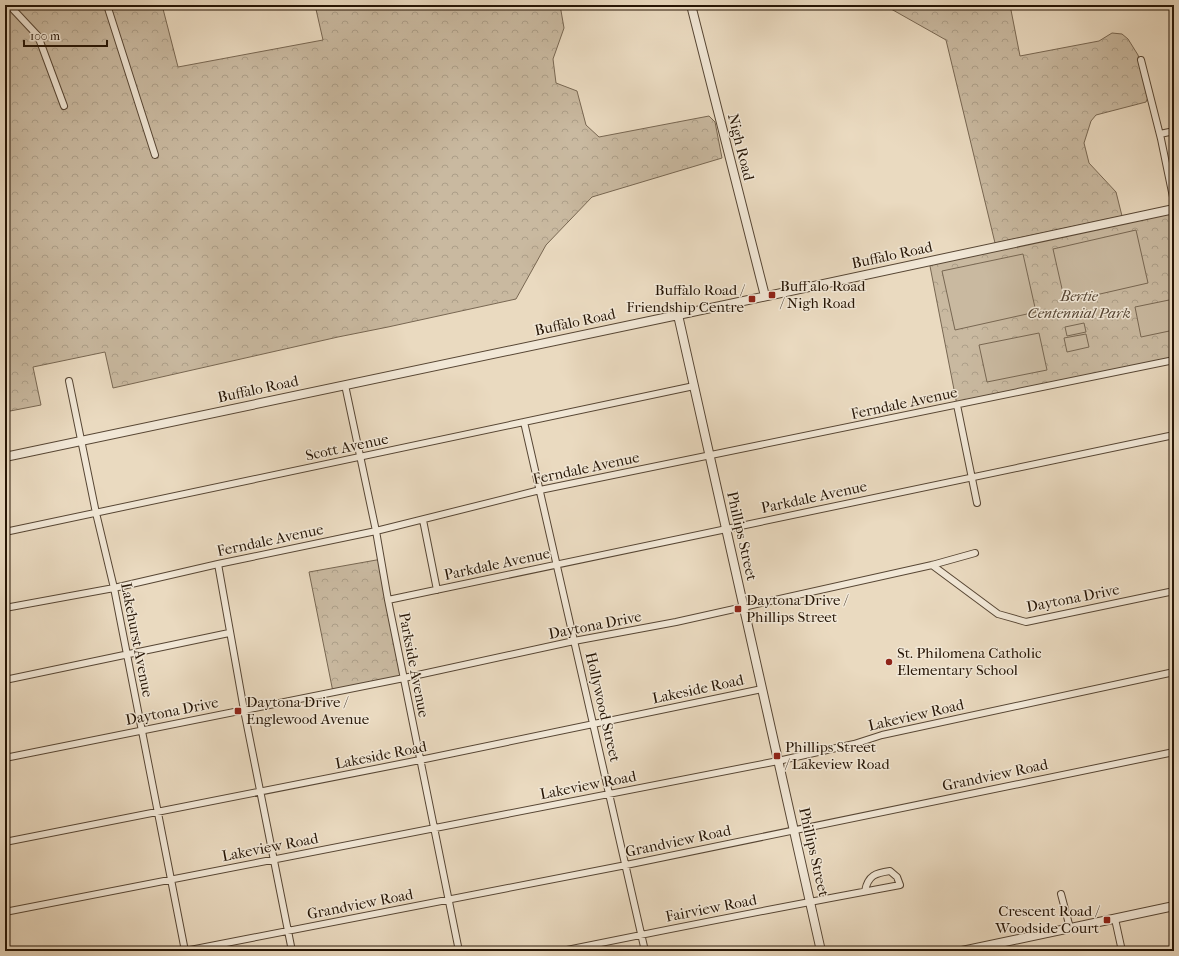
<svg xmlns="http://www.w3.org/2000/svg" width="1179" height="956" font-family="'IM FELL French Canon',serif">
	<defs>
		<pattern id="forest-crowns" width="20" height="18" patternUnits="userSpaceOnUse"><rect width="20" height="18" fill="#c9b9a0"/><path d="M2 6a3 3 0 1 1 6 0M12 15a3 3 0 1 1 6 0" fill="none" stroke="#ac9e88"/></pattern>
	</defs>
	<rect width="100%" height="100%" fill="#eadac0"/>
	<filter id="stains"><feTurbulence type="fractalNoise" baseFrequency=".005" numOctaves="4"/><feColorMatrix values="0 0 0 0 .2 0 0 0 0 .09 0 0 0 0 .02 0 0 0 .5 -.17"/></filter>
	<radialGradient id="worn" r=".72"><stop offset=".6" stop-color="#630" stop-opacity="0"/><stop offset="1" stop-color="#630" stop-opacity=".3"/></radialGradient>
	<path fill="url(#forest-crowns)" stroke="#786752" d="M5,5h157l16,62 145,-27 -8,-35h245l4,23 -11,31 3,24 21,8 9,34 13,12 110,-21 6,6 7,36 -130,39 -46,48 -30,54 -128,28 -50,10 -225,51 -8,-36 -72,15 8,38 -36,7z
		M884,5h126l10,51 79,-15 13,-8 10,1 6,5 10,16 11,40 -3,7 -50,13 -5,6 -7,22 5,20 27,29 6,24 -127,27 -49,-203z
		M1174,210v150l-217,45 -28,-144z
		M382,559l21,119 -70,14 -24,-120z"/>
	<path fill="#c9b9a0" stroke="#786752" d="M1136,230l12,53 -83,19 -12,-53z
		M1023,254l13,58 -81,18 -13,-59z
		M1174,299v31l-33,7 -6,-30z
		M1084,323l2,9 -19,4 -2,-9z
		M1039,333l8,37 -60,12 -8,-37z
		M1086,334l3,13 -22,5 -3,-14z"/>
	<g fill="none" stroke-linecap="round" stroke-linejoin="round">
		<g stroke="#574634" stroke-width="8">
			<path id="minor" d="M9,5l29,31 26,70
				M107,5l48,150
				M1141,60l20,79 13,63
				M1160,134l14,-3
				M5,254l1,3
				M69,381l27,132 18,75 71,363
				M345,385l31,146 12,69 71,351
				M957,405l20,98
				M524,422l121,529
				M423,520l14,70
				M5,532l689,-146
				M218,564l26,146 48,241
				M932,565l66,49 28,8 148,-31
				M388,600l786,-165
				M5,608l109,-20 104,-24 158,-33 164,-41 634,-130
				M5,680l224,-47
				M5,758l399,-80 170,-37 102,-19 256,-57 43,-12
				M5,842l415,-82 342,-71
				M1061,894l9,34
				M5,912l773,-151 76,-17 28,-9 292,-63
				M1115,919l7,32
				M185,951l441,-86 548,-113
				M562,951c112,-23 225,-45 338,-66l-3,-8 -7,-6c-14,2 -22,4 -25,20"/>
		</g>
		<g stroke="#574634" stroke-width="10">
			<path id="tertiary" d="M691,5l74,291
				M678,315l143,636
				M5,457l673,-142 496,-106
				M962,951l212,-45"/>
		</g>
		<use href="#minor" stroke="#f1e7d6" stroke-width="6"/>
		<use href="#tertiary" stroke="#f1e7d6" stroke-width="8"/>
	</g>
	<g fill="#8f2418" stroke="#f1e7d6" stroke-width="1.5">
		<rect x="768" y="291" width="8" height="8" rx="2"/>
		<rect x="748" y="295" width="8" height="8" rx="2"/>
		<rect x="734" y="605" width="8" height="8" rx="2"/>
		<circle cx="889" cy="662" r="4"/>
		<rect x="234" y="707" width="8" height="8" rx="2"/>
		<rect x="773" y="752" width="8" height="8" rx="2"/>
		<rect x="1103" y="916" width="8" height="8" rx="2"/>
	</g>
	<g text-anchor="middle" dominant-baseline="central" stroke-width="3" stroke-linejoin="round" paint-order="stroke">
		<g font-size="15" fill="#261505" stroke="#f1e7d6">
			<text transform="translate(741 147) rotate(76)">Nigh Road</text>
			<text transform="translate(892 255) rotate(-12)">Buffalo Road</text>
			<text transform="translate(575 322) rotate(-12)">Buffalo Road</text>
			<text transform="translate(258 389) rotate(-12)">Buffalo Road</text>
			<text transform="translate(904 403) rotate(-12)">Ferndale Avenue</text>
			<text transform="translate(347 447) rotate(-12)">Scott Avenue</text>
			<text transform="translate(586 468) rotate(-12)">Ferndale Avenue</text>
			<text transform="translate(814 497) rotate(-12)">Parkdale Avenue</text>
			<text transform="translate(742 536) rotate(77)">Phillips Street</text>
			<text transform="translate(270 540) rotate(-12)">Ferndale Avenue</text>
			<text transform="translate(497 564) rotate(-12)">Parkdale Avenue</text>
			<text transform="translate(1073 598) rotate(-11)">Daytona Drive</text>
			<text transform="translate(595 625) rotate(-11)">Daytona Drive</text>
			<text transform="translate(137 640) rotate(79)">Lakehurst Avenue</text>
			<text transform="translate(414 665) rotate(79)">Parkside Avenue</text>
			<text transform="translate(698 689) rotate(-12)">Lakeside Road</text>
			<text transform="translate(603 707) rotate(77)">Hollywood Street</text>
			<text transform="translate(172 711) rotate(-11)">Daytona Drive</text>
			<text transform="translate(916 715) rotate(-13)">Lakeview Road</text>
			<text transform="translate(381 755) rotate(-11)">Lakeside Road</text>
			<text transform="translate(995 775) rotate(-12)">Grandview Road</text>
			<text transform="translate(588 785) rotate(-11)">Lakeview Road</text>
			<text transform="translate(678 841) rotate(-12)">Grandview Road</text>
			<text transform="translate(270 847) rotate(-11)">Lakeview Road</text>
			<text transform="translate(814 852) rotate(77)">Phillips Street</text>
			<text transform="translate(360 904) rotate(-11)">Grandview Road</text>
			<text transform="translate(711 908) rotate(-11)">Fairview Road</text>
		</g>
		<g font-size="15" fill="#261505" stroke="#f1e7d6" text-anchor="start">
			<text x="780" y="286">Buff alo Road<tspan x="780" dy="17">/ Nigh Road</tspan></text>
			<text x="744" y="290" text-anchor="end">Buffalo Road /<tspan x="744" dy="17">Friendship Centre</tspan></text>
			<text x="746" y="600">Daytona Drive /<tspan x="746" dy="17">Phillips Street</tspan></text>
			<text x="897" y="653">St. Philomena Catholic<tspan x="897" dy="17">Elementary School</tspan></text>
			<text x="246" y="702">Daytona Drive /<tspan x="246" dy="17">Englewood Avenue</tspan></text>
			<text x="785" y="747">Phillips Street<tspan x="785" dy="17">/ Lakeview Road</tspan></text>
			<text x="1099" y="911" text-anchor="end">Crescent Road /<tspan x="1099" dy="17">Woodside Court</tspan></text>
		</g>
		<g font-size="15" font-style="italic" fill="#574634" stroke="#f1e7d6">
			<text x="1079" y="296">Bertie<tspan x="1079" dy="17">Centennial Park</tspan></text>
		</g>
	</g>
	<rect width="1179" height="956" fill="none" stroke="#eadac0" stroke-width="20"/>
	<rect x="6" y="6" width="1167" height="944" fill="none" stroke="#261505" stroke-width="2"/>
	<rect x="10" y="10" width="1159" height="936" fill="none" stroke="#261505"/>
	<path d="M24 40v6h83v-6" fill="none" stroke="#261505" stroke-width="2"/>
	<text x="30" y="40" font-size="12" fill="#261505" stroke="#f1e7d6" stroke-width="3" paint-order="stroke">100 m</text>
	<rect width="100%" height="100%" filter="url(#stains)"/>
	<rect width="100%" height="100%" fill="url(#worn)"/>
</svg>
